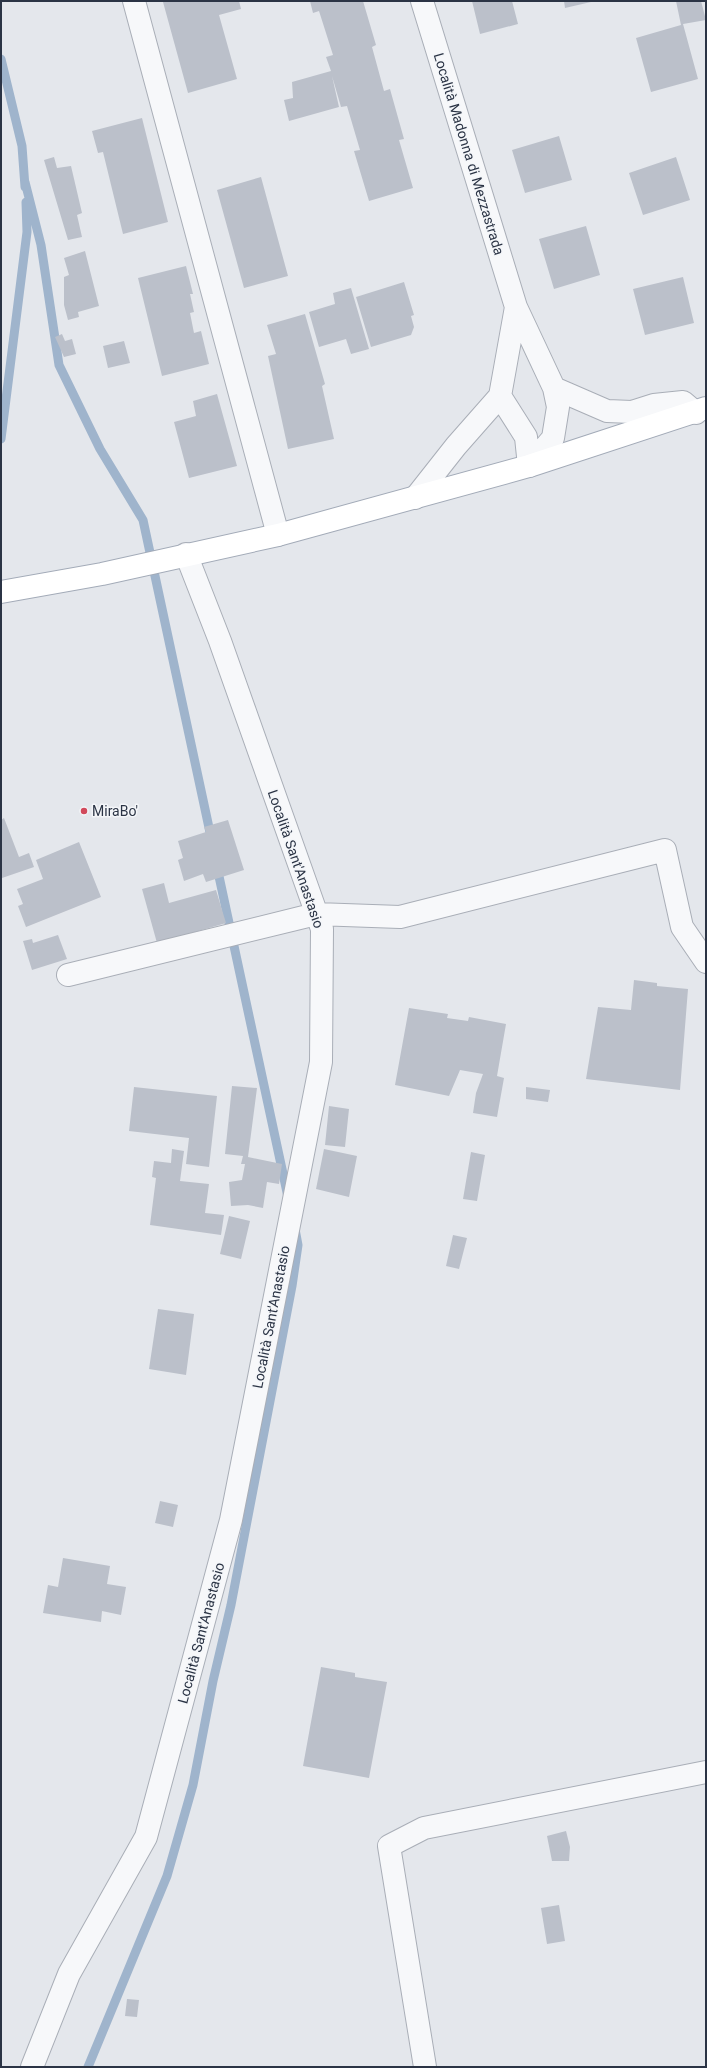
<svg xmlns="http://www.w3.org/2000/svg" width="707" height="2068" font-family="Roboto,sans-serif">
	<rect width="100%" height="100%" fill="#e4e7ec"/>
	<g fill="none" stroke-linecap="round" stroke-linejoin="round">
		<path stroke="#9fb4cc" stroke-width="9" d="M1,59l21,87 3,41
			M25,182l16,63 18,120 41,84 43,71 68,317
			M1,439l26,-207 -1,-30
			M217,867l71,330
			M88,2067l79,-191 26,-91 20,-104 18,-76 61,-319 6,-41 -3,-16"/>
	</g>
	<path fill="#bbc0ca" d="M166,1h73l2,8 -22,6 18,64 -49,14 -25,-91z
		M310,1h53l13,44 -4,2 12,44 6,-2 14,50 -5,1 14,48 -44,13 -15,-50 6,-1 -13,-44 -6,1 -9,-31 7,31 -50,14 -5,-21 9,-2 -1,-16 39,-11 -5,-14 7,-2 -14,-44 -6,2z
		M472,1h40l6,23 -38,10z
		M564,1h27v1l-26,6z
		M676,1h25l5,19 -23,4 15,55 -47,13 -15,-54 45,-13z
		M142,118l26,104 -45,12 -20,-82 -5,1 -6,-22z
		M559,136l13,44 -47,13 -13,-43z
		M54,157l3,11 14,-2 11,47 -5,2 5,22 -14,3 -24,-80z
		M676,157l14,43 -47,15 -14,-42z
		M261,177l27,99 -44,12 -27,-98z
		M586,226l14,49 -46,14 -15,-50z
		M85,251l14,55 -21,6 1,5 -11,3 -4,-15v-28l5,-2 -5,-17z
		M186,266l7,28h-3l4,18 -4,1 4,20 7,-2 8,33 -47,12 -24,-98z
		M683,277l11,46 -49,12 -12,-46z
		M404,282l10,33 -3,1 3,11 -3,8 -40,12 -15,-50z
		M351,288l18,61 -18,5 -5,-15 -27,8 -10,-35 26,-8 -2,-11z
		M305,314l20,70 -3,2 12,53 -46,10 -20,-93 8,-2 -9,-29z
		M62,334l3,7 7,-2 4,15 -12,3 -9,-20z
		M124,341l6,22 -22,5 -5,-22z
		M217,394l20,72 -48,12 -15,-56 22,-6 -3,-15z
		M4,818l15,39 10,-4 5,14 -32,11 -1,-58z
		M228,820l16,50 -38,12 -3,-8 -19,7 -6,-21 5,-2 -5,-17 28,-9 -2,-5z
		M79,842l22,55 -75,30 -8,-21 5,-2 -6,-15 26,-10 -7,-19z
		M164,883l5,20 47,-13 10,33 -69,20 -15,-54z
		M58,935l9,24 -35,11 -9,-29 9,-2 1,4z
		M634,980l23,3v3l31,3 -8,101 -94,-11 12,-72 33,3z
		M409,1008l39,6 -1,4 21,3 1,-4 37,7 -9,52 7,2 -7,39 -24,-4 3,-20 7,-19 -23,-4 -11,26 -54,-11z
		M232,1086l25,2 -9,69 34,7 -3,20 -12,-2 -4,26 -15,-3 -17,1 -2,-24 13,-2 3,-16h-4l2,-8 -18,-2z
		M134,1087l83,9 -8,71 -23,-3 3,-26 -60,-7z
		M526,1087l24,3 -2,12 -22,-3z
		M329,1106l20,3 -4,38 -20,-2z
		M172,1149l12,2 -4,30 29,3 -4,29 19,2 -3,20 -71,-10 6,-47 -4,-1 2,-16 17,2z
		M324,1149l33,7 -8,41 -33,-8z
		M471,1152l14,3 -8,46 -14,-2z
		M229,1216l21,5 -9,38 -21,-5z
		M453,1235l14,3 -8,31 -13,-3z
		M158,1309l36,5 -8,61 -37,-6z
		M160,1501l18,4 -5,22 -18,-4z
		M63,1558l47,8 -3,18 19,3 -5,28 -19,-4 -1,11 -58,-9 5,-28 10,2z
		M321,1667l34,6v4l32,5 -18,96 -66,-12z
		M566,1831l4,16 -1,14h-17l-5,-25z
		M559,1905l6,36 -18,3 -6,-36z
		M127,1999l12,1 -2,17 -12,-1z"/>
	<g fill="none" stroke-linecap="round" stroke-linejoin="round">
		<g stroke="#a9aeb7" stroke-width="24">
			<path id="minor" d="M134,1l144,534
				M422,1l94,306 38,81 4,19 -5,31 -24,28
				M554,388l53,23 25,1 22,-7 29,-3 13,11
				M500,396l26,41 3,29
				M415,498l41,-52 44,-50 16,-89
				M68,975l248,-61 84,3 265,-67 17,77 24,35
				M32,2067l37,-93 77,-137 85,-317 90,-458 1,-133 -102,-288 -34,-87
				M425,2067l-36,-221 35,-18 282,-56"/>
		</g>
		<g stroke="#a3abb8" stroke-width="24">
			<path id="major" d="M1,592l101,-18 176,-39 251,-69 177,-58"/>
		</g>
		<use href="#minor" stroke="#f7f8fa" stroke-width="22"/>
		<use href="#major" stroke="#fff" stroke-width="22"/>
	</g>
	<circle fill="#d1495b" stroke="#f4f6f9" stroke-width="1.5" cx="84" cy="811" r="4"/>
	<g text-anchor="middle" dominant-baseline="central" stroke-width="3" stroke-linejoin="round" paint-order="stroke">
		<g font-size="14" fill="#2b3445" stroke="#f4f6f9">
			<text transform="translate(469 154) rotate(73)">Località Madonna di Mezzastrada</text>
			<text transform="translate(296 859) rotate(71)">Località Sant'Anastasio</text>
			<text transform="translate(271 1317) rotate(-79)">Località Sant'Anastasio</text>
			<text transform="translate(201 1633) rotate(-75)">Località Sant'Anastasio</text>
		</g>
		<g font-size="14" fill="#2b3445" stroke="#f4f6f9" text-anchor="start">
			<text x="92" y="811">MiraBo'</text>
		</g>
	</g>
	<rect width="707" height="2068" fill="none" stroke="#2b3445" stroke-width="4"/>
</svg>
